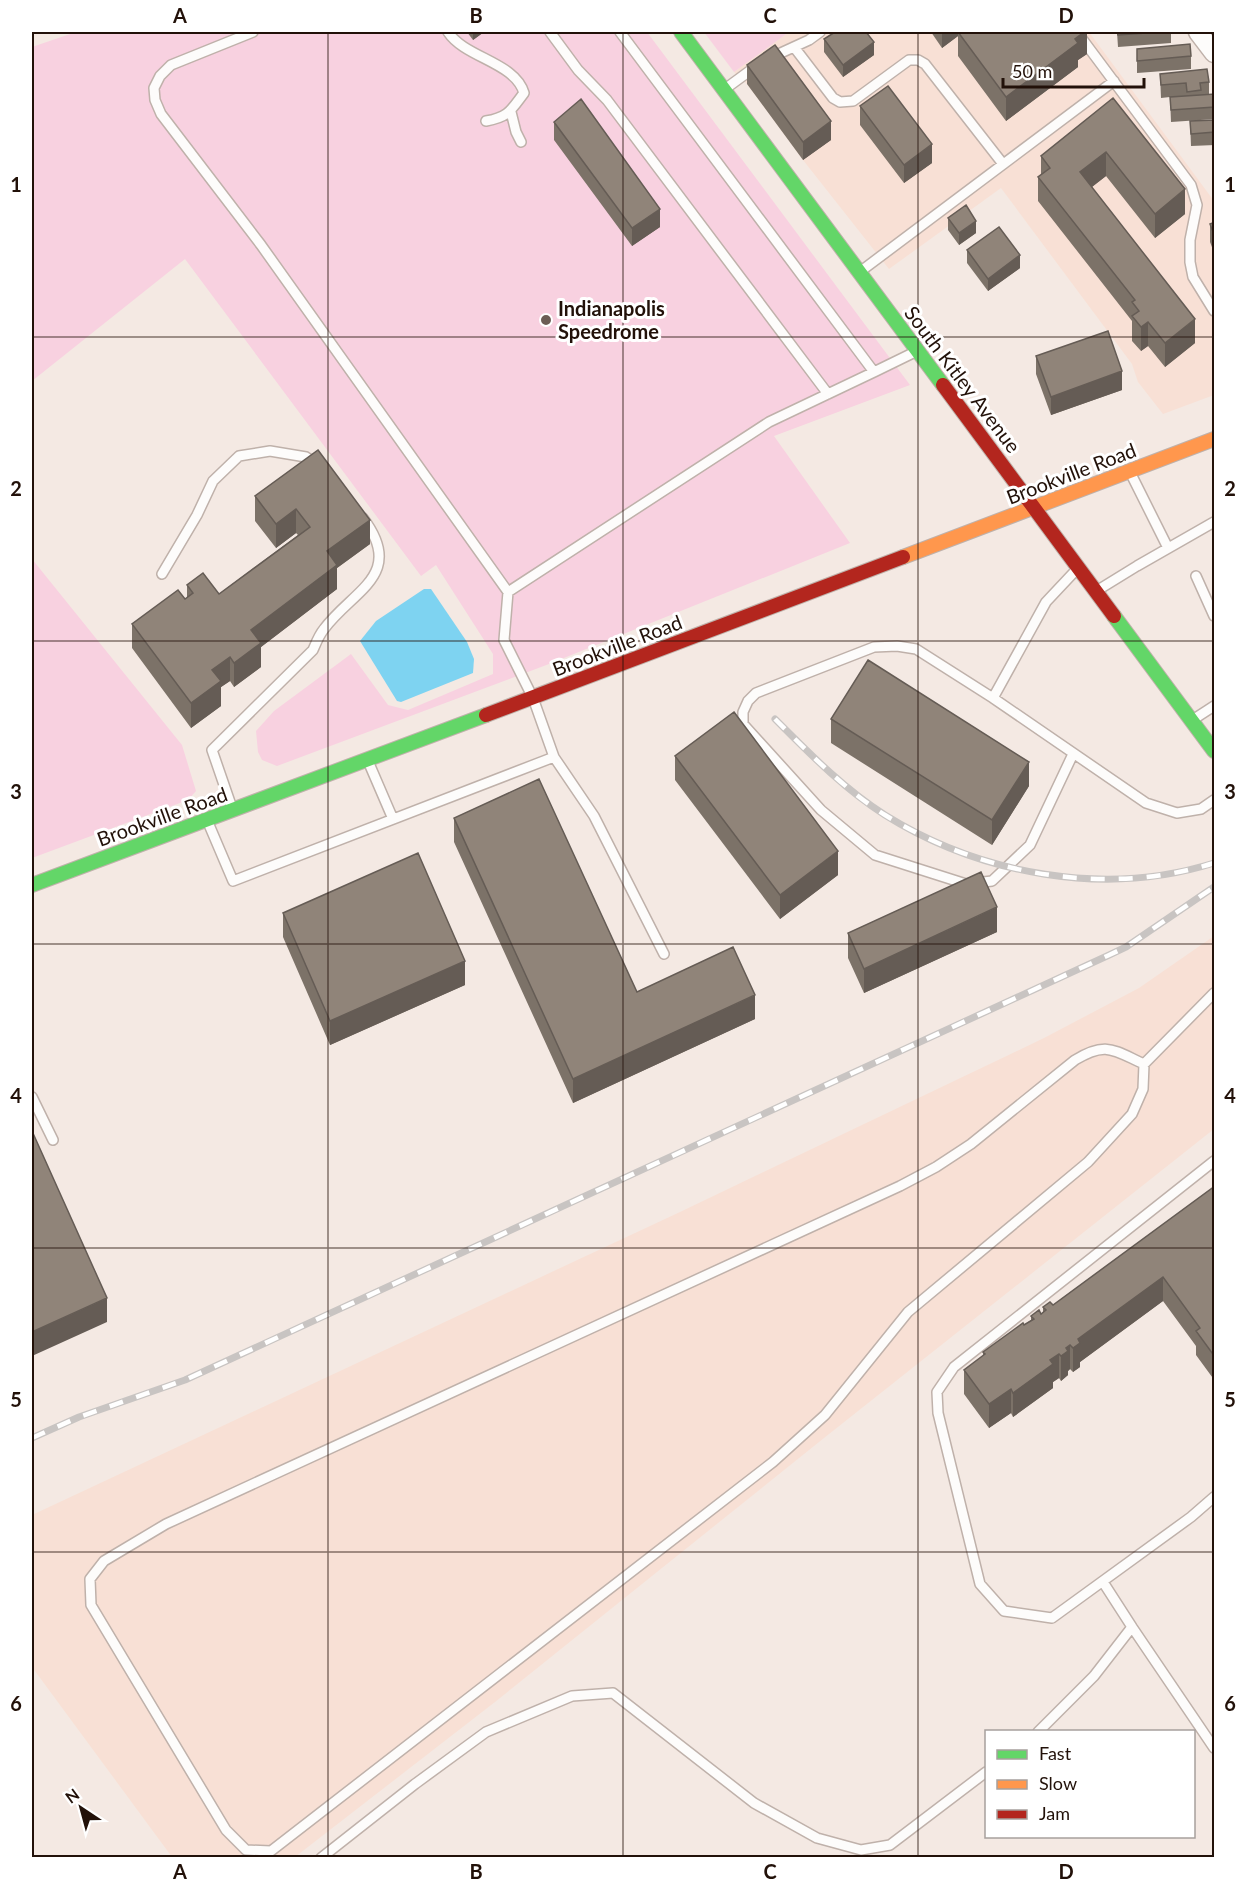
<svg xmlns="http://www.w3.org/2000/svg" width="1246" height="1889" font-family="Lato,sans-serif">
	<rect width="100%" height="100%" fill="#f4e9e3"/>
	<path fill="#f8e0d5" d="M789,32h300l125,169v194l-51,19 -25,-32 -6,-18 -131,-176 -112,81 -86,-109 -56,-76 -13,-12z
		M1214,936v193l-390,309 -329,264 -200,155h-123l-140,-190v-152l648,-303 364,-174 95,-50z"/>
	<path fill="#f8d1e0" d="M76,32h571l263,353 -136,51 76,107 -301,121 -272,102 -15,-6 -4,-8 -2,-21 18,-20 77,-57 37,51 20,5 85,-36v-20l-57,-89 -15,11 -236,-317 -153,122v-334z
		M704,32h85l-55,40z
		M32,559l150,186 14,46 -8,9 -156,58z"/>
	<path fill="#7ed3f1" d="M424,589h7l36,53 7,17 -1,14 -72,29 -4,-1 -37,-60 16,-20z"/>
	<g fill="none" stroke-linecap="round" stroke-linejoin="round">
		<g stroke="#bfb1aa" stroke-width="12">
			<path id="lane" d="M253,32l-82,33 -11,11 -6,12 1,12 6,14 100,131 247,347 261,-170 105,-50
				M448,32c17,26 67,30 76,61 -13,17 -15,24 -38,28
				M550,32l28,38 29,30 221,294
				M620,32l254,340 43,-21
				M1077,32l114,153 6,20 -7,35v22l3,15 21,34
				M794,47l39,51 7,4 13,-1 56,-41h9l7,4 78,100
				M772,57l37,-17 11,-8
				M725,89l30,-22
				M511,112l5,20 5,10
				M861,271l253,-190
				M1130,472l38,76
				M162,574l35,-59 16,-34 26,-25 31,-5 36,6 11,7
				M1196,576l18,40
				M1098,590l39,-24 77,-44
				M993,698l153,105 31,10 24,-4 13,-9
				M1194,719l20,-13
				M1073,754l-43,91 -38,36 -26,3 -91,-29 -54,-45 -78,-86v-12l5,-11 8,-8 118,-46 23,-1 19,3 77,49 53,-96 31,-33
				M554,757l40,59 70,138
				M368,761l25,58
				M232,808l-20,-58 101,-100c3,-7 6,-15 11,-21 29,-39 82,-54 39,-111
				M207,820l26,61 321,-124 -21,-59 -29,-58 4,-48
				M1144,1064c-31,-14 -38,-23 -69,-4l-104,84 -35,23 -36,19 -734,338 -62,37 -14,18 1,26 135,225 20,20 25,1 502,-389 52,-47 83,-103 180,-150 44,-48 11,-25 1,-25 70,-71
				M32,1097l21,43
				M1214,1161l-260,206 -17,25 1,21 42,171 24,27 48,7 139,-101 23,-20
				M1132,1627l82,121
				M1038,1732l56,-56 38,-49 -29,-45
				M321,1858l94,-74 71,-52 86,-36 41,-3 141,110 63,35 44,12 29,-5 96,-73"/>
		</g>
		<g stroke="#bfb1aa" stroke-width="21">
			<path id="street" d="M1198,32l16,21"/>
		</g>
		<g stroke="#bfb1aa" stroke-width="16">
			<path id="fast" d="M681,32l262,353
				M1114,616l100,135
				M32,885l454,-170"/>
		</g>
		<g stroke="#bfb1aa" stroke-width="16">
			<path id="slow" d="M903,557l311,-118"/>
		</g>
		<g stroke="#bfb1aa" stroke-width="16">
			<path id="jam" d="M943,385l171,231
				M486,715l417,-158"/>
		</g>
		<use href="#lane" stroke="#fdfcfb" stroke-width="9"/>
		<use href="#street" stroke="#fdfcfb" stroke-width="18"/>
		<use href="#fast" stroke="#63d668" stroke-width="14"/>
		<use href="#slow" stroke="#ff974d" stroke-width="14"/>
		<use href="#jam" stroke="#b3261e" stroke-width="14"/>
		<g stroke="#c8c4c2" stroke-width="7">
			<path id="rail" d="M775,719c34,34 69,70 110,96 96,60 221,82 329,48
				M32,1438l47,-21 106,-37 922,-424 19,-9 88,-60"/>
		</g>
		<use href="#rail" stroke="#fff" stroke-width="4.5" stroke-dasharray="14" stroke-linecap="butt"/>
	</g>
	<path fill="#7c7268" d="M467,32h17l-11,8z
		M931,32h156v22l-9,6v7l-72,54 -48,-65v-20l-16,12z
		M1117,32h54v11l-53,4z
		M824,39l50,16 -31,22 -19,-25z
		M1137,49l54,7v13l-54,4z
		M747,65l84,75 -28,20 -56,-76z
		M1160,74l49,8v12h6v25l-44,3 -1,-25 -9,1z
		M1113,98l72,116 -30,24 -49,-62 -14,11 103,156 -30,24 -17,-21 -7,5 -9,-10v-20l-94,-120v-24l3,-2v-19z
		M860,106l72,57 -28,20 -44,-58z
		M1215,120v25l-24,1 -1,-25z
		M554,122l106,105 -28,19 -78,-106z
		M948,218l28,15 -17,12 -11,-15z
		M1215,222v33l-5,-13v-18z
		M967,250l53,18 -32,23 -21,-28z
		M1036,356l86,34 -71,25 -15,-41z
		M318,450l52,94 -33,24v21l-76,58v20l-27,20 -4,-6 -9,6v19l-30,22 -59,-80v-24l53,-25 2,-1v-13l32,9 79,-59 -2,-2 -20,15 -21,-27v-25z
		M831,719l198,67 -37,59 -161,-102z
		M675,756l163,119 -58,44 -105,-139z
		M454,818l183,174 118,27 -182,84 -119,-261z
		M283,913l182,72 -135,60 -47,-108z
		M997,932l-133,61 -16,-35v-25z
		M1215,1023v21l-2,-1v-19z
		M1215,1186v195l-19,-26v-9l-33,-45 -83,61v5l-7,5 -3,-3 -2,2v4l-7,6 -2,-3 -6,4v6l-40,29 -2,-4 -22,15 -25,-34v-24l19,-14v-4l48,-32v-4l10,-2 2,-2v-5l10,-2z"/>
	<path fill="#655c55" d="M473,32h11l-11,8z
		M942,32h22h-6v4l-16,12z
		M1084,32h3v22l-9,6v7l-72,54v-24z
		M874,42v13l-31,22v-12z
		M831,121v19l-28,20v-18z
		M932,144v19l-28,20v-18z
		M1106,152v24l-26,20v-24z
		M1185,189v25l-30,24v-24z
		M660,209v18l-28,19v-18z
		M976,221v12l-17,12v-12z
		M1020,255v13l-32,23v-12z
		M1195,319v24l-30,24v-24z
		M1148,322v24l-7,5v-24z
		M1122,371v19l-71,25v-18z
		M296,509v24l-20,15v-24z
		M370,520v24l-33,24v21l-76,58v20l-27,20v-24l17,-33 76,-79z
		M230,657v24l-9,6v19l-30,22v-25l21,-33z
		M1029,762v24l-37,59v-25z
		M838,851v24l-58,44v-24z
		M997,907v25l-133,61v-24z
		M465,961v24l-135,60v-24z
		M755,995v24l-182,84v-24z
		M1163,1277v24l-83,61v5l-7,5v-24l5,-9z
		M107,1298v24l-75,34v-24z
		M1070,1345v24l-2,2v4l-7,6v-25l5,-8z
		M1059,1354v24l-6,4v6l-40,29v-24l37,-33z
		M1011,1389v24l-22,15v-24z"/>
	<path fill="#908479" stroke="#655c55" stroke-width="1.5" d="M835,32h31l8,10 -31,23 -19,-26z
		M958,32h126l-9,7 3,4 -72,54z
		M1117,32h44l-43,3z
		M1190,44l1,12 -54,5v-12z
		M775,45l56,76 -28,21 -56,-77z
		M1207,69l2,13 -9,1 1,7 -14,2 -1,-9 -25,2 -1,-11z
		M888,86l44,58 -28,21 -44,-59z
		M1215,94v13l-44,3 -1,-13z
		M1113,98l72,91 -30,25 -49,-62 -26,20 115,147 -30,24 -17,-21 -7,5 -9,-11 7,-5 -7,-9 3,-2 -97,-123 12,-9 -9,-12z
		M581,99l79,110 -28,19 -78,-106z
		M1215,120v12l-24,2 -1,-13z
		M966,205l10,16 -17,12 -11,-15z
		M1215,222v15l-5,-13z
		M999,227l21,28 -32,24 -21,-29z
		M1108,331l14,40 -71,26 -15,-41z
		M318,450l52,70 -43,31 10,14 -86,65 10,13 -27,20 -4,-6 -18,13 9,11 -30,22 -59,-79 46,-34 7,9 8,-6 -6,-8 16,-12 16,21 91,-67 -14,-18 -20,15 -21,-28z
		M868,660l161,102 -37,58 -161,-101z
		M734,712l104,139 -58,44 -105,-139z
		M539,779l98,213 96,-45 22,48 -182,84 -119,-261z
		M418,853l47,108 -135,60 -47,-108z
		M981,872l16,35 -133,62 -16,-36z
		M32,1131l75,167 -75,34z
		M1215,1186v171l-19,-26 4,-3 -37,-51 -85,62 2,4 -7,5 -3,-3 -4,3 2,3 -7,5 -2,-2 -9,6 3,4 -40,29 -2,-4 -22,15 -25,-34 21,-16 -2,-2 40,-29 1,2 10,-6 -3,-3 8,-6 2,4 5,-4 -3,-3 7,-5 3,3z"/>
	<path fill="none" stroke="#221109" stroke-width="1.5" stroke-opacity="0.55" d="M328,32v1826M623,32v1826M918,32v1826M32,337h1182M32,641h1182M32,944h1182M32,1248h1182M32,1552h1182"/>
	<circle fill="#6c5d55" stroke="#fff" stroke-width="2" cx="546" cy="320" r="6"/>
	<g text-anchor="middle" dominant-baseline="central" stroke-width="6" stroke-linejoin="round" paint-order="stroke">
		<g font-size="20" font-weight="bold" fill="#221109" stroke="#fff" text-anchor="start">
			<text x="558" y="308">Indianapolis<tspan x="558" dy="23">Speedrome</tspan></text>
		</g>
		<g font-size="20" fill="#221109" stroke="#fff">
			<text transform="translate(963 379) rotate(53)">South Kitley Avenue</text>
			<text transform="translate(1071 473) rotate(-21)">Brookville Road</text>
			<text transform="translate(617 645) rotate(-21)">Brookville Road</text>
			<text transform="translate(162 816) rotate(-20)">Brookville Road</text>
		</g>
	</g>
	<rect width="1246" height="1889" fill="none" stroke="#ffffff" stroke-width="66"/>
	<rect x="985" y="1730" width="210" height="108" fill="#ffffff" stroke="#a7a09d" stroke-width="1.5"/>
	<rect x="997" y="1750" width="30" height="9" fill="#63d668" stroke="#a7a09d" stroke-width="1.5"/>
	<text x="1039" y="1760" font-size="18" fill="#221109">Fast</text>
	<rect x="997" y="1780" width="30" height="9" fill="#ff974d" stroke="#a7a09d" stroke-width="1.5"/>
	<text x="1039" y="1790" font-size="18" fill="#221109">Slow</text>
	<rect x="997" y="1810" width="30" height="9" fill="#b3261e" stroke="#a7a09d" stroke-width="1.5"/>
	<text x="1039" y="1820" font-size="18" fill="#221109">Jam</text>
	<g transform="translate(81 1808) rotate(324)" stroke="#ffffff" stroke-width="4.5" paint-order="stroke">
	<path d="M0-4.5L10 22L0 15L-10 22Z" fill="#221109"/>
	<text y="-9" font-size="16" font-weight="bold" text-anchor="middle" fill="#221109">N</text>
	</g>
	<path d="M1003 78v9h141v-9" fill="none" stroke="#221109" stroke-width="3"/>
	<text x="1012" y="78" font-size="18" fill="#221109" stroke="#ffffff" stroke-width="4.5" paint-order="stroke">50 m</text>
	<rect x="33" y="33" width="1180" height="1823" fill="none" stroke="#221109" stroke-width="2"/>
	<g font-size="20" text-anchor="middle" font-weight="bold" fill="#221109">
		<text x="180" y="23">A</text>
		<text x="476" y="23">B</text>
		<text x="770" y="23">C</text>
		<text x="1066" y="23">D</text>
		<text x="16" y="192">1</text>
		<text x="1230" y="192">1</text>
		<text x="16" y="496">2</text>
		<text x="1230" y="496">2</text>
		<text x="16" y="799">3</text>
		<text x="1230" y="799">3</text>
		<text x="16" y="1103">4</text>
		<text x="1230" y="1103">4</text>
		<text x="16" y="1407">5</text>
		<text x="1230" y="1407">5</text>
		<text x="16" y="1711">6</text>
		<text x="1230" y="1711">6</text>
		<text x="180" y="1879">A</text>
		<text x="476" y="1879">B</text>
		<text x="770" y="1879">C</text>
		<text x="1066" y="1879">D</text>
	</g>
</svg>
